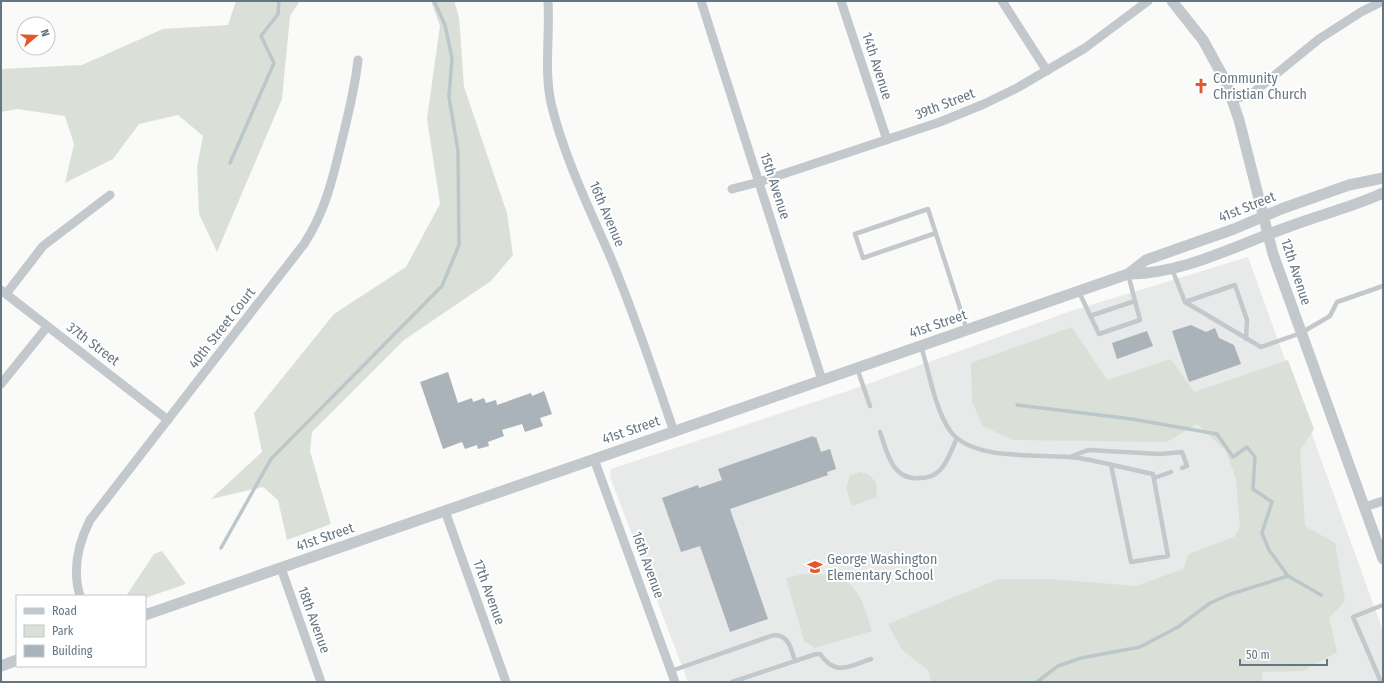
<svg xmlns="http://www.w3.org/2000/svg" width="1384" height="683" font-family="'Fira Sans Condensed',sans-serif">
	<rect width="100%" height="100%" fill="#fafaf8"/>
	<path fill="#e8e9e9" d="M1248,257l135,374v51h-695l-78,-205 1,-8 240,-79 220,-79z"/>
	<path fill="#dadfd7" d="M236,1h64l-10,15 -8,83 -65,153 -18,-38 -2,-47 6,-31 -25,-21 -39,9 -26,35 -48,24 9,-39 -9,-28 -48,-7 -16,3v-43l81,-4 81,-36 65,-4z
		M431,1h23l5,16 5,70 43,126 6,42 -22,26 -87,59 -92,92 -2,19 21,73 -44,16 -9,-40 -15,-13 -52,12 51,-47 -8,-39 80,-99 72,-47 34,-63 -13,-85 13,-93z
		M1072,327l35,53 64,-21 23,33 94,-32 26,69 -14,22 5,75 30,17 10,58 -16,17 8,34 -34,19 -41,1v10h-331l-2,-11 -27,-21 -14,-26 111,-45h52l85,7 47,-17 6,-15 45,-17 6,-10 -4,-48 -10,-28 -29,-27 -30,18 -155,-2 -29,-14 -11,-24 -1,-39z
		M860,472l9,3 7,7 1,15 -25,9 -6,-18 4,-13z
		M162,551l24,33 -41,14v-2h-19l28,-42z
		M804,574c49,-1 55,13 68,57l-57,17 -11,-7 -18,-63z"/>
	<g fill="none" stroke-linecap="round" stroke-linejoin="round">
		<path stroke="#bbc7cb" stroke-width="3.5" d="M230,163l44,-100 -13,-27 17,-22 1,-13
			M1017,405l115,14 85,15 16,23 14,-10 8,10 -2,32 19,13 -10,31 7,17 19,26
			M221,548l50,-89 171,-173 17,-41 -1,-94 -9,-54 3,-39 -7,-33 -11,-24
			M1037,682l21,-16 23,-8 59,-11 38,-20 32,-24 18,-8 60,-19 33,19"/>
	</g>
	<path fill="#aab3b9" d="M1191,325l15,7 9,-4 4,10 15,7 7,19 -52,18 -17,-51z
		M1147,331l6,15 -36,13 -5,-16z
		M448,372l10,31 14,-5 1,4 11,-4 2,5 10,-3 1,5 34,-12 1,3 12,-5 8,23 -12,4 3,8 -18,6 -3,-8 -20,6 2,6 -16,6 1,4 -11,3 -1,-4 -12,4 -3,-7 -19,7 -23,-67z
		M813,436l1,2 2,-1 5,15 9,-3 6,20 -9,3 1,3 -98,34 38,110 -38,13 -30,-86 -19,6 -19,-54 36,-13 1,3 23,-8 -4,-11z"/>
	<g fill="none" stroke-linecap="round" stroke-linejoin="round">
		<path stroke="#c3c8cc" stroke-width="4.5" d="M936,233l-73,25 -8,-24 73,-25 39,121
			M1172,269l13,33 76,45 40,-14 29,-17 7,-14 46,-16
			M1079,292l20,42 41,-14 -12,-46
			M1185,302l50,-17 12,35 -1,19
			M1090,316l45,-15
			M921,346c8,25 14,65 30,86 23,30 92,21 128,26 24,4 49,11 74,16l15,82 -37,6 -20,-97
			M857,368l13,38
			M880,432c7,20 12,49 40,46 6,0 14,-2 19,-7 9,-8 13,-23 18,-33
			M1070,457l18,-7 72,4 22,-2 5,14 -5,2
			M1154,478l17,-6
			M671,671l103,-36c15,0 17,14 21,26
			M732,682l84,-28h4c16,23 29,12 51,5
			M1381,682l-28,-65 30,-12"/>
		<path stroke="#c3c8cc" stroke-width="9" d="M548,1c2,34 -4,69 3,102 12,51 38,105 59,153 24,57 44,117 64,176
			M701,1l121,379
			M841,1l46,139
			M1002,1l45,70
			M1233,100l21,-8 65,-53 42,-27 22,-11
			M732,189l27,-7 181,-60 44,-18 33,-16 68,-40 63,-47
			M1,290l167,130
			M6,294l37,-48 67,-51
			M1,384l46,-57
			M594,459l81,223
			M1364,507l19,-6
			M445,511l61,171
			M281,568l40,114
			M80,596c-8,-26 -2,-52 10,-76l214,-276c21,-32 28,-63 37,-100 7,-28 14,-56 17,-84"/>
		<path stroke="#c3c8cc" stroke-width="11" d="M1172,1l31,39 23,42 13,38 34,134 110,305
			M1128,274c56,0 108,-29 160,-47 31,-12 65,-20 95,-34
			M145,615l983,-341 18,-14 88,-31 47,-20 68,-24 34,-7
			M1,666l16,-6"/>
	</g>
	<defs>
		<g id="church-bare" transform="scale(1.2)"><path d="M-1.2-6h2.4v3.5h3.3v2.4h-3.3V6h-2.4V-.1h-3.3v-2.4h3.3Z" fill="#e4572e" stroke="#fff" stroke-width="2.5" paint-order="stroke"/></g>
		<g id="school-bare" transform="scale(1.2)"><path d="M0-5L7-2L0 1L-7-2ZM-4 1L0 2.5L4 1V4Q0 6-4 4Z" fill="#e4572e" stroke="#fff" stroke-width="2.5" paint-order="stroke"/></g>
	</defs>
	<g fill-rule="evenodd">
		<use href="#church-bare" x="1201" y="86"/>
		<use href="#school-bare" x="815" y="567"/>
	</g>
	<g text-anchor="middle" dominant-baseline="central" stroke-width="4" stroke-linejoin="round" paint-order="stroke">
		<g font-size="14" fill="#657683" stroke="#fff">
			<text transform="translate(877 66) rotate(72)">14th Avenue</text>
			<text transform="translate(945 104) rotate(-21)">39th Street</text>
			<text transform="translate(775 186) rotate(72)">15th Avenue</text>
			<text transform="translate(1247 207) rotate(-22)">41st Street</text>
			<text transform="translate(607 214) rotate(67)">16th Avenue</text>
			<text transform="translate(1296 272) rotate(72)">12th Avenue</text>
			<text transform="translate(938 324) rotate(-19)">41st Street</text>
			<text transform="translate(222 328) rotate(-52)">40th Street Court</text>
			<text transform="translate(93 344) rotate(37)">37th Street</text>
			<text transform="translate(631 430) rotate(-19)">41st Street</text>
			<text transform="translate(325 537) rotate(-19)">41st Street</text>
			<text transform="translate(648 565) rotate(70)">16th Avenue</text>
			<text transform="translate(489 592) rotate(70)">17th Avenue</text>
			<text transform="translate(314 620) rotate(70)">18th Avenue</text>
		</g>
		<g font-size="14" fill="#657683" stroke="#fff" text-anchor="start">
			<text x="1213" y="78">Community<tspan x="1213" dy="16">Christian Church</tspan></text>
			<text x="827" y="559">George Washington<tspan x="827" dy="16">Elementary School</tspan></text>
		</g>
	</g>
	<rect width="1384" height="683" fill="none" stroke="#657683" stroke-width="4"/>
	<rect x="16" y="595" width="130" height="72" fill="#ffffff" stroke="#c1c8cd"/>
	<rect x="24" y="608" width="20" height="6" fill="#c3c8cc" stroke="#c1c8cd"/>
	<text x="52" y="615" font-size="12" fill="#657683">Road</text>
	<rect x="24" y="625" width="20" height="12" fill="#dadfd7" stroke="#c1c8cd"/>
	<text x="52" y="635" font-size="12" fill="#657683">Park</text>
	<rect x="24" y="645" width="20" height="12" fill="#aab3b9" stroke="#c1c8cd"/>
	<text x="52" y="655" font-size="12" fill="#657683">Building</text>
	<g transform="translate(36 36) rotate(71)"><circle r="19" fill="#ffffff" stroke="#c1c8cd"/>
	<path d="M0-3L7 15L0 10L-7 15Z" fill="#e4572e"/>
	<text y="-6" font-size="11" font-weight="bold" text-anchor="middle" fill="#657683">N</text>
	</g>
	<path d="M1240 659v6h87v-6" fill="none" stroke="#657683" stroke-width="2"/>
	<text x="1246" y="659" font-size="12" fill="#657683" stroke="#ffffff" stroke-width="3" paint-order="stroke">50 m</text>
</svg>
